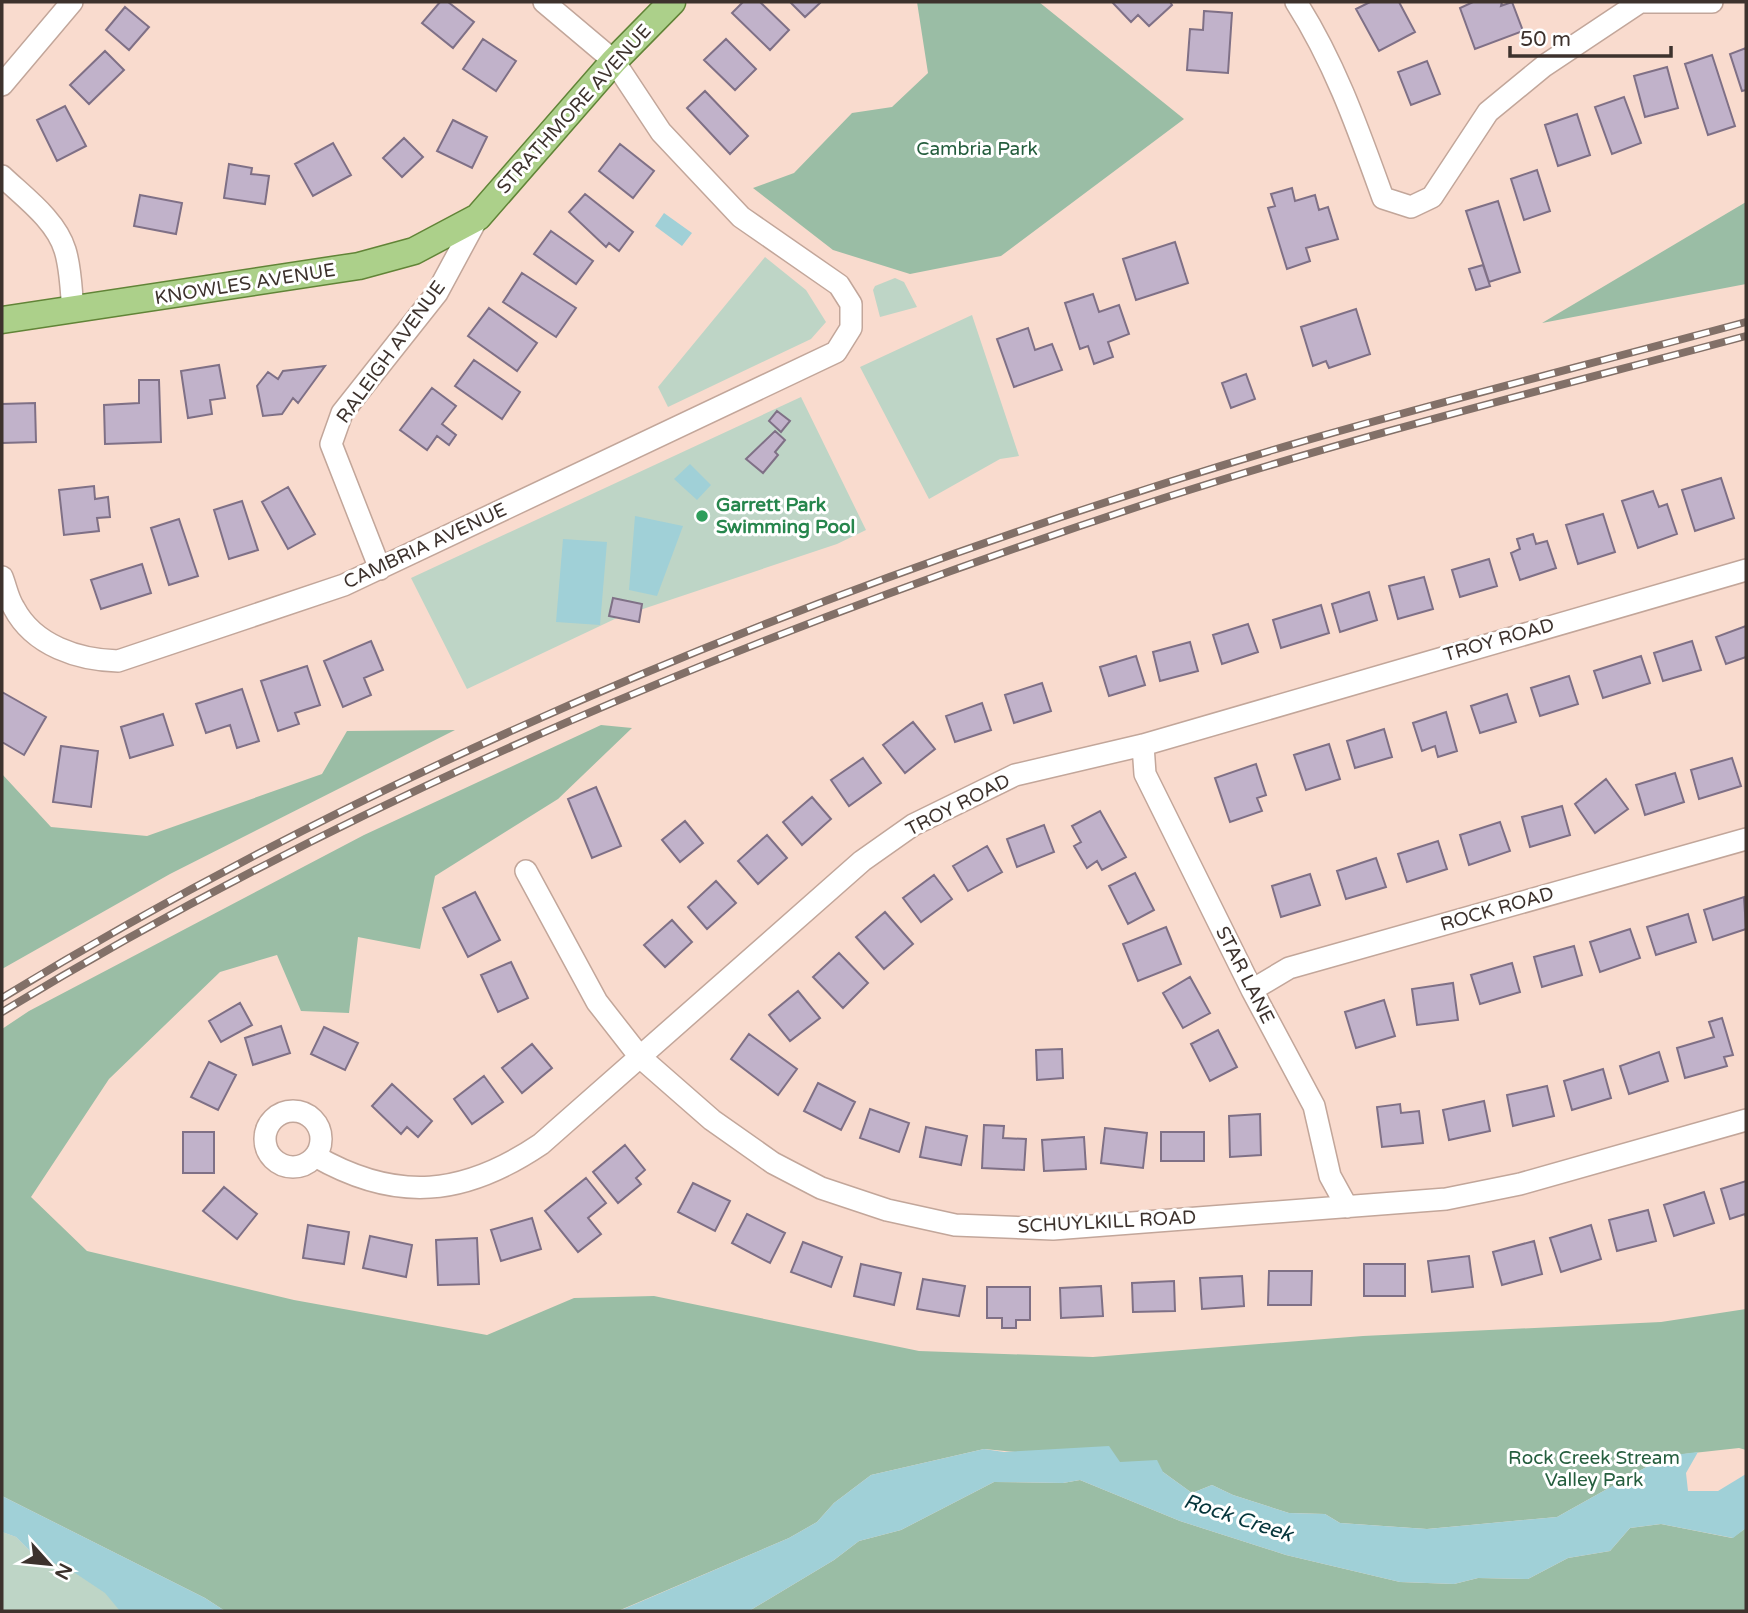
<svg xmlns="http://www.w3.org/2000/svg" width="1748" height="1613" font-family="'Varela Round',sans-serif">
	<rect width="100%" height="100%" fill="#f9dbce"/>
	<path fill="#bed5c6" d="M765,257l41,33 20,32 -15,17 -143,68 -10,-20z
		M895,278l9,4 13,25 -37,10 -7,-27 2,-4z
		M972,315l47,141 -19,3 -71,40 -69,-132z
		M801,397l65,133 -29,14 -218,73 -152,72 -56,-111z
		M2,1532l14,5 17,17 139,57h-170z"/>
	<path fill="#9abda5" d="M917,2h122l145,117 -183,137 -91,18 -77,-24 -80,-62 41,-15 58,-60 40,-6 36,-34z
		M1746,202v82l-204,39z
		M601,725l31,3 -74,71 -123,77 -15,73 -62,-12 -9,76 -48,-2 -24,-56 -57,17 -111,107 -78,118 56,54 207,49 193,35 87,-37 80,-2 265,55 174,6 270,-21 298,-14 85,-13v141l-7,-2 -73,8 -109,61 -130,12 -87,-6 -15,-9 -36,-1 -56,-18 -21,-10 -20,8 -29,-21 -43,-10 -136,-13 -113,26 -37,28 -17,19 -28,16 -171,73h-393l-20,-13 -203,-102v-467l27,-18 335,-176z
		M455,730l-285,144 -168,95v-195l49,53 96,9 175,-62 25,-43z
		M1080,1480l100,41 106,34 114,27 54,2 24,-6 50,1 40,-21 42,-7 20,-23 31,-4 71,14 14,-10v83h-997l85,-51 25,-19 42,-11 93,-48 69,1z"/>
	<path fill="#a0d0d7" d="M664,213l28,20 -10,13 -27,-20z
		M690,464l21,21 -14,15 -23,-21z
		M635,516l48,10 -26,70 -28,-6z
		M563,539l44,3 -7,83 -44,-3z
		M1109,1446l11,16 37,-2 6,12 29,21 20,-8 21,10 56,18 36,1 15,9 87,6 130,-12 109,-61 32,-4 -12,21 2,18h30l28,-17v54l-13,10 -72,-14 -31,4 -20,23 -42,7 -40,21 -50,-1 -24,6 -54,-2 -114,-27 -106,-34 -100,-41 -17,3 -69,-1 -93,48 -42,11 -25,19 -85,51h-130l170,-73 28,-16 17,-19 37,-28 113,-26 20,3z
		M2,1496l203,102 20,13h-105l-15,-18 -36,-24 -34,-13 -19,-19 -14,-5z"/>
	<path fill="#c1b2ca" stroke="#7f7086" stroke-width="2" d="M440,2h8l26,20 -21,26 -31,-25z
		M743,2h17l29,28 -19,20 -38,-37z
		M790,2h31l-16,15z
		M1112,2h58l2,3 -23,21 -11,-11 -7,7z
		M1370,2h29l16,30 -36,19 -23,-42z
		M1473,2h29l-1,4 11,-4 11,29 -48,18 -15,-41z
		M125,7l24,20 -20,23 -23,-20z
		M1204,11l28,2 -4,60 -41,-3 3,-41 13,1z
		M483,39l33,22 -20,30 -33,-22z
		M726,39l30,30 -21,21 -31,-30z
		M1746,48v42l-4,1 -12,-37z
		M105,51l19,19 -35,34 -19,-19z
		M1712,55l23,71 -27,9 -23,-71z
		M1427,61l13,33 -29,11 -13,-33z
		M1667,67l11,41 -33,9 -11,-41z
		M705,91l43,45 -18,18 -43,-46z
		M1624,97l17,46 -29,11 -17,-47z
		M65,106l21,40 -29,15 -20,-41z
		M1577,114l13,41 -32,11 -13,-41z
		M453,120l34,17 -15,31 -35,-17z
		M404,138l19,19 -21,20 -19,-19z
		M333,143l18,32 -38,21 -18,-32z
		M620,144l34,27 -21,27 -34,-27z
		M229,164l23,4 -1,6 18,2 -4,28 -41,-6z
		M1537,170l13,41 -26,9 -13,-41z
		M1292,188l3,13 20,-6 4,15 9,-3 10,32 -32,9 4,13 -23,8 -19,-61 7,-2 -4,-12z
		M585,194l48,38 -14,19 -10,-8 -3,4 -37,-35z
		M140,195l42,8 -6,31 -42,-8z
		M1498,201l22,71 -31,10 -23,-71z
		M551,231l42,30 -17,23 -42,-30z
		M1175,242l13,41 -52,17 -13,-41z
		M1483,265l7,21 -14,4 -7,-21z
		M522,273l54,35 -20,29 -53,-35z
		M1093,294l6,18 20,-7 10,29 -21,8 5,15 -19,7 -6,-18 -8,3 -15,-46z
		M489,308l48,35 -20,28 -49,-35z
		M1356,309l14,45 -41,14 -3,-7 -13,5 -12,-39z
		M1028,328l7,22 17,-6 10,26 -48,17 -17,-48z
		M474,360l46,32 -18,27 -47,-33z
		M219,365l6,33 -15,2 2,14 -24,4 -7,-47z
		M325,366l-27,37 -5,-5 -11,16 -19,2 -6,-30 11,-14 10,7 5,-8z
		M1246,374l9,25 -24,9 -9,-25z
		M139,380h20l2,62 -56,2 -1,-39 35,-2z
		M432,388l24,18 -14,18 14,11 -7,10 -12,-9 -10,14 -27,-20z
		M35,403l1,39 -34,1v-39z
		M777,411l13,10 -9,11 -12,-11z
		M775,431l10,9 -10,12 3,3 -15,18 -17,-14z
		M1721,478l13,40 -39,13 -13,-41z
		M94,486l1,13 13,-2 2,20 -13,1 2,13 -35,4 -5,-45z
		M288,487l27,47 -27,15 -26,-47z
		M1653,491l6,16 8,-3 10,30 -39,14 -16,-47z
		M242,501l16,49 -29,9 -15,-49z
		M1603,514l12,38 -37,12 -12,-39z
		M179,519l19,57 -29,9 -18,-57z
		M1533,534l3,10 11,-3 9,27 -36,12 -9,-27 9,-4 -3,-10z
		M1489,559l8,27 -37,11 -8,-27z
		M142,564l9,29 -50,16 -10,-29z
		M1424,577l9,32 -35,10 -9,-33z
		M1369,592l8,28 -37,12 -8,-28z
		M613,598l29,6 -3,18 -30,-6z
		M1321,605l8,28 -48,15 -8,-28z
		M1248,624l10,28 -36,12 -9,-29z
		M1746,626v31l-20,7 -10,-27z
		M371,641l12,29 -19,8 7,17 -28,12 -19,-46z
		M1692,641l9,29 -38,11 -9,-28z
		M1190,642l8,29 -38,10 -7,-29z
		M1136,656l9,29 -36,11 -9,-29z
		M1641,656l9,27 -47,15 -9,-27z
		M307,666l13,39 -25,8 4,11 -21,7 -17,-50z
		M1569,676l9,28 -38,12 -9,-28z
		M1042,683l9,28 -37,12 -9,-28z
		M242,689l17,52 -22,7 -7,-23 -24,8 -10,-29z
		M2,692l44,25 -22,38 -22,-13z
		M1507,694l9,28 -36,11 -9,-27z
		M982,703l9,27 -36,12 -9,-26z
		M1446,712l11,39 -19,6 -3,-11 -13,5 -9,-28z
		M163,714l10,31 -43,13 -9,-31z
		M913,722l22,27 -30,24 -22,-28z
		M1384,729l8,28 -37,11 -8,-27z
		M1329,744l11,35 -34,11 -12,-35z
		M61,746l37,5 -7,56 -38,-5z
		M863,758l18,25 -32,23 -18,-26z
		M1732,758l9,28 -42,13 -8,-29z
		M1256,764l10,31 -9,3 5,13 -32,11 -15,-44z
		M1675,773l9,29 -39,13 -9,-30z
		M1606,779l22,30 -33,24 -20,-29z
		M596,787l25,59 -29,12 -24,-59z
		M812,797l19,22 -29,26 -19,-23z
		M1562,806l8,29 -40,12 -8,-30z
		M1100,811l26,46 -24,13 -5,-9 -10,7 -13,-22 7,-4 -9,-16z
		M685,821l18,22 -23,19 -18,-22z
		M1500,822l10,29 -41,14 -9,-30z
		M1044,825l10,27 -37,15 -10,-28z
		M767,835l20,23 -29,26 -20,-23z
		M1438,841l9,28 -40,13 -9,-28z
		M987,846l15,26 -34,19 -15,-25z
		M1376,858l10,29 -40,12 -9,-28z
		M1135,873l19,37 -26,14 -19,-38z
		M1310,874l10,31 -39,12 -9,-31z
		M934,875l18,24 -31,23 -18,-24z
		M716,881l20,22 -29,26 -19,-22z
		M475,892l25,48 -32,17 -25,-49z
		M1744,897l2,32 -33,11 -9,-30z
		M885,912l28,32 -29,25 -28,-32z
		M1688,914l8,28 -40,13 -9,-28z
		M672,920l20,22 -27,25 -21,-22z
		M1166,927l15,37 -43,17 -15,-37z
		M1630,929l10,29 -40,14 -10,-30z
		M1574,946l8,29 -40,12 -8,-30z
		M839,953l29,30 -25,25 -30,-31z
		M511,962l17,36 -30,14 -17,-37z
		M1512,963l8,29 -40,12 -9,-29z
		M1190,977l20,36 -27,15 -20,-35z
		M1453,983l5,37 -41,5 -5,-36z
		M798,991l22,27 -30,23 -21,-26z
		M1384,1000l11,36 -39,12 -11,-36z
		M240,1003l12,22 -31,17 -12,-21z
		M1722,1018l11,37 -9,2 3,9 -42,12 -8,-30 37,-11 -5,-15z
		M281,1026l9,27 -37,12 -8,-27z
		M324,1027l34,16 -13,27 -34,-16z
		M1218,1030l19,37 -27,14 -19,-37z
		M749,1034l48,35 -19,26 -47,-36z
		M532,1044l20,24 -30,25 -20,-25z
		M1062,1049l1,29 -26,2 -1,-30z
		M1659,1052l9,29 -39,13 -9,-28z
		M209,1062l27,13 -18,35 -27,-13z
		M1603,1069l8,29 -39,12 -8,-29z
		M484,1076l19,26 -31,22 -18,-25z
		M818,1083l37,19 -14,28 -37,-19z
		M392,1084l40,37 -14,16 -11,-10 -6,7 -29,-28z
		M1547,1086l7,30 -41,10 -6,-31z
		M1484,1101l6,30 -41,9 -6,-30z
		M1400,1104l1,9 18,-2 4,32 -41,4 -5,-40z
		M870,1109l39,14 -10,29 -39,-14z
		M1260,1114l1,41 -31,2 -1,-41z
		M984,1125l20,1 -1,12 23,1 -2,31 -42,-2z
		M926,1127l41,9 -6,29 -41,-8z
		M1105,1128l42,5 -4,35 -42,-5z
		M183,1132h31v41h-31z
		M1161,1132h43v29h-43z
		M1084,1137l2,32 -42,2 -2,-31z
		M625,1145l20,25 -9,8 5,6 -23,19 -25,-31z
		M586,1178l20,25 -18,15 13,16 -23,18 -33,-41z
		M1746,1181v37l-1,-4 -15,5 -9,-30z
		M693,1183l37,18 -15,30 -37,-19z
		M224,1187l33,27 -20,25 -34,-28z
		M1704,1192l10,31 -40,13 -10,-31z
		M1648,1210l8,31 -39,10 -8,-31z
		M747,1214l38,19 -15,30 -38,-20z
		M532,1218l9,31 -40,12 -10,-31z
		M308,1225l41,7 -5,32 -41,-6z
		M1591,1225l10,34 -40,13 -11,-34z
		M370,1236l42,9 -6,32 -43,-9z
		M477,1238l2,46 -41,1 -2,-45z
		M1534,1241l8,33 -40,11 -9,-33z
		M803,1242l39,15 -11,30 -40,-15z
		M1469,1256l4,31 -41,5 -4,-31z
		M861,1264l40,9 -7,32 -40,-9z
		M1364,1264h41v32h-41z
		M1269,1271h43l-1,34h-43z
		M1242,1276l2,30 -42,3 -2,-31z
		M923,1279l42,7 -6,30 -42,-7z
		M1174,1281l1,30 -42,1 -1,-29z
		M1101,1286l2,30 -42,2 -1,-30z
		M987,1287h43v33h-14v8h-14v-10h-15z"/>
	<g fill="none" stroke-linecap="round" stroke-linejoin="round">
		<g stroke="#c2a69a" stroke-width="24">
			<path id="minor" d="M1296,2c39,61 62,127 87,196l28,9 21,-10 56,-85 56,-46 93,-62
				M1634,2h78
				M2,85l70,-83
				M2,176c22,21 54,44 63,74 6,19 6,41 8,60
				M380,569l-49,-125 11,-31 95,-120 41,-76
				M2,577c4,10 6,22 12,31 20,38 65,52 104,53l226,-76 492,-233 15,-24v-24l-12,-19 -98,-68 -80,-85 -47,-71 -70,-59
				M1143,745l2,29 107,216 62,116 16,70 17,31
				M526,871l71,131 43,55 72,63 61,43 48,25 66,22 68,15 98,4 393,-30 74,-15 226,-64
				M1252,990l37,-22 457,-129
				M265 1139a28 28 0 1 1 56 0a28 28 0 1 1-56 0Z
				M315,1156c82,47 149,40 226,-12l321,-283 51,-36 102,-50 128,-30 603,-175"/>
		</g>
		<g stroke="#618437" stroke-width="29">
			<path id="major" d="M2,320l357,-54 55,-15 64,-34 136,-156 58,-59"/>
		</g>
		<use href="#minor" stroke="#fff" stroke-width="21"/>
		<use href="#major" stroke="#acd08a" stroke-width="26"/>
		<g stroke="#827068" stroke-width="8">
			<path id="rail" d="M2,998c394,-240 829,-416 1271,-548 156,-46 315,-85 473,-128
				M2,1012c362,-220 761,-383 1162,-514 192,-62 388,-110 582,-162"/>
		</g>
		<use href="#rail" stroke="#fff" stroke-width="5" stroke-dasharray="16" stroke-linecap="butt"/>
	</g>
	<circle fill="#2e9e5b" stroke="#fff" stroke-width="2.5" cx="702" cy="516" r="7"/>
	<g text-anchor="middle" dominant-baseline="central" stroke-width="6" stroke-linejoin="round" paint-order="stroke">
		<g font-size="19" fill="#3d322d" stroke="#fff">
			<text transform="translate(574 109) rotate(-48)">STRATHMORE AVENUE</text>
			<text transform="translate(245 284) rotate(-9)">KNOWLES AVENUE</text>
			<text transform="translate(391 352) rotate(-54)">RALEIGH AVENUE</text>
			<text transform="translate(425 546) rotate(-25)">CAMBRIA AVENUE</text>
			<text transform="translate(1499 640) rotate(-16)">TROY ROAD</text>
			<text transform="translate(958 805) rotate(-27)">TROY ROAD</text>
			<text transform="translate(1497 909) rotate(-16)">ROCK ROAD</text>
			<text transform="translate(1245 975) rotate(63)">STAR LANE</text>
			<text transform="translate(1107 1222) rotate(-3)">SCHUYLKILL ROAD</text>
		</g>
		<g font-size="19" fill="#255e3e" stroke="#fff">
			<text x="977" y="149">Cambria Park</text>
			<text x="1594" y="1458">Rock Creek Stream<tspan x="1594" dy="22">Valley Park</tspan></text>
		</g>
		<g font-size="19" font-weight="bold" fill="#27864d" stroke="#fff" text-anchor="start">
			<text x="716" y="505">Garrett Park<tspan x="716" dy="22">Swimming Pool</tspan></text>
		</g>
		<g font-size="21" font-style="italic" fill="#05353b" stroke="#fff">
			<text transform="translate(1238 1518) rotate(18)">Rock Creek</text>
		</g>
	</g>
	<rect width="1748" height="1613" fill="none" stroke="#3d322d" stroke-width="7"/>
	<g transform="translate(49 1564) rotate(117)" stroke="#ffffff" stroke-width="5" paint-order="stroke">
	<path d="M0-5L12 26L0 18L-12 26Z" fill="#3d322d"/>
	<text y="-10" font-size="19" font-weight="bold" text-anchor="middle" fill="#3d322d">N</text>
	</g>
	<path d="M1510 46v10h161v-10" fill="none" stroke="#3d322d" stroke-width="3.5"/>
	<text x="1520" y="46" font-size="21" fill="#3d322d" stroke="#ffffff" stroke-width="5" paint-order="stroke">50 m</text>
</svg>
